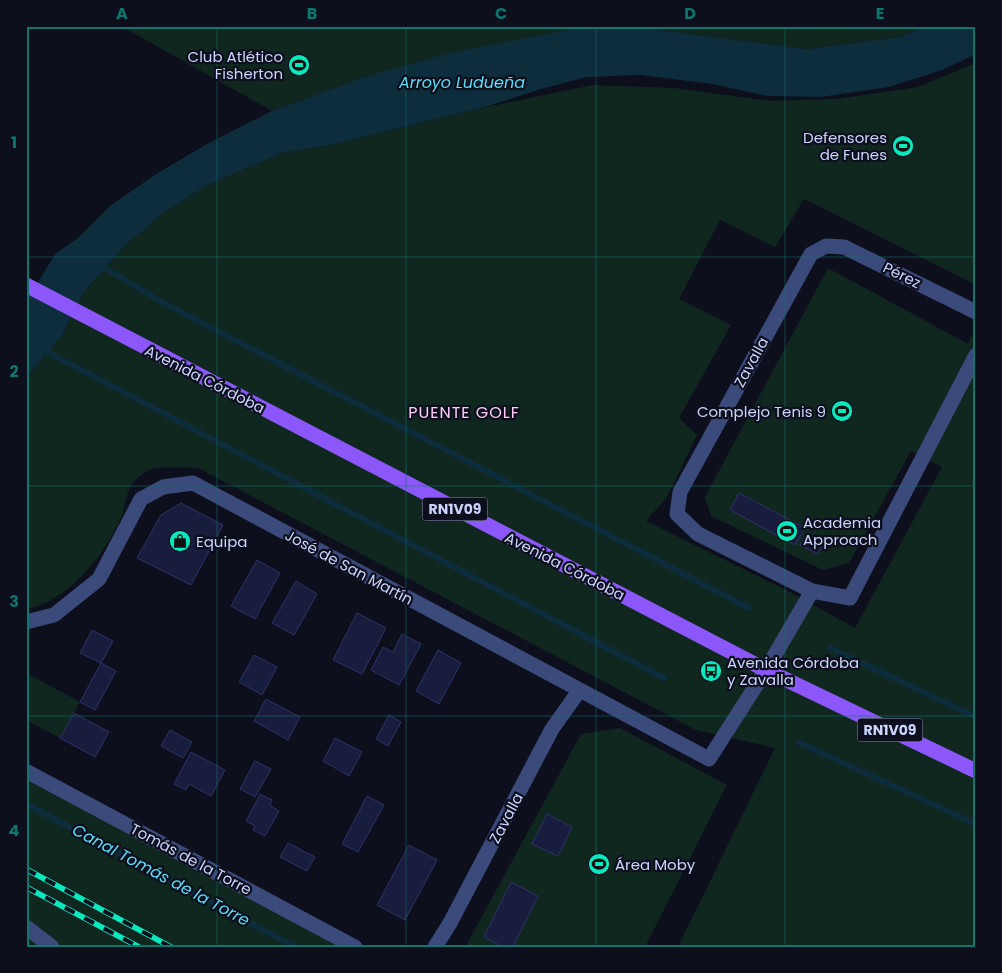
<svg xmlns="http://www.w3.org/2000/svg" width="1002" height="973" font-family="Poppins,sans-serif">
	<rect width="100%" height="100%" fill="#0d0f1d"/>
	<path fill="#10271f" d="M121,26h489l-37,3 -209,48 -92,34z
		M629,26h296l-25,11 -93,12z
		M976,63v222l-172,-86 -29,48 -55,-27 -41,79 52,26 -52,93 18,17 -30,62 -21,24 142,70 67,37 87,-161 -31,-16 -62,112 -26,7 -112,-54 -6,-19 123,-229 140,76 8,-16v619h-298l97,-199 -79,-18 -498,-262c-11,0 -41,-2 -49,2 -28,16 -19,31 -31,54 -17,36 -52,78 -92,85v-231l36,-43 22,-43 44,-49 38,-32 44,-27 72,-31 54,-9 146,-36 111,-23 81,3 96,13 67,-2 81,-12z
		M26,673l54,29 -20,36 -34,-18z
		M620,728l107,57 -82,162h-172l-6,-3 114,-210z
		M26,771l329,176h-329z"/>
	<path fill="#0d2c3c" d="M629,26l178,23 93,-12 25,-11h51v28l-34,16 -53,17 -68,10 -54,-1 -55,-12 -72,-9 -53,2 -46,12 -59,19 -146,36 -54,9 -72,31 -44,27 -38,32 -44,49 -22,43 -36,43v-77l30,-48 22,-15 32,-32 46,-32 51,-30 65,-33 92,-34 90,-25 119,-23z"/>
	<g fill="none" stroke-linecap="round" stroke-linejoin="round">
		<path stroke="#0d2c3c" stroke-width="6" d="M98,264l62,37 589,307
			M42,349l622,329
			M830,648l146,69
			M800,743l176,81
			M26,804l269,143"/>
	</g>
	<path fill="#191d3d" stroke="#2d3268" d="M739,493l66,35 -10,17 -65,-35z
		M181,503l42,22 -32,60 -54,-27 24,-43z
		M806,534l18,9 -6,11 -18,-9z
		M257,560l23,13 -25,46 -24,-13z
		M296,581l21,13 -23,41 -22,-12z
		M357,613l29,15 -24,46 -29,-14z
		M92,630l21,11 -12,22 -21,-10z
		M402,634l19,10 -22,41 -28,-15 12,-23 10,5z
		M438,650l23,13 -22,41 -23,-13z
		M254,655l23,12 -15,28 -23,-13z
		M101,663l15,8 -21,39 -15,-8z
		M266,699l34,18 -12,23 -34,-19z
		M74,713l35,19 -14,25 -35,-19z
		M389,715l12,7 -13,24 -12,-7z
		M170,730l22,12 -9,16 -22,-12z
		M335,738l27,14 -13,24 -26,-15z
		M191,752l34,18 -14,26 -22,-12 -3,6 -12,-6z
		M255,761l16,8 -16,28 -15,-8z
		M260,794l12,6 -2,5 9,6 -14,25 -12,-6 2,-4 -9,-5z
		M367,796l17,9 -26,47 -16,-8z
		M547,814l25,13 -14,29 -26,-12z
		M288,843l27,14 -8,14 -27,-14z
		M409,845l28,15 -32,60 -28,-15z
		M511,882l27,14 -25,51h-10l-19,-10z"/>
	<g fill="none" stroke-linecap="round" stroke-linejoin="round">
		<path stroke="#3a4a7a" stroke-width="15" d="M976,312l-132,-65 -18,-1 -15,8 -131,238 -3,22 21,20 114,57 38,7 126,-243
			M26,622l28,-7 45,-36 42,-80 22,-12 30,-4 516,276 57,-89 46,-79
			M26,771l329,176
			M26,927l26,20
			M435,947l15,-24 102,-194 27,-38"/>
		<path stroke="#8c57f8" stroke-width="15" d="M26,285l740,385 210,101"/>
		<g stroke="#0ae9be" stroke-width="5.5">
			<path id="rail" d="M26,869l145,78
				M26,887l113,60"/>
		</g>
		<use href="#rail" stroke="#0d0f1d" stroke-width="4" stroke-dasharray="11" stroke-linecap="butt"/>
	</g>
	<path fill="none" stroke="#0f766e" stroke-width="1" stroke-opacity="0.55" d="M217,26v921M406,26v921M596,26v921M785,26v921M26,257h950M26,486h950M26,716h950"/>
	<defs>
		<g id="stadium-disc" transform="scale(1.125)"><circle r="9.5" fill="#0ae9be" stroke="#0d0f1d"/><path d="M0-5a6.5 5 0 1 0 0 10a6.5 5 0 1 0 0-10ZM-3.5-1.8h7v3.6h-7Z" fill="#111"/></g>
		<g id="shop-disc" transform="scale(1.125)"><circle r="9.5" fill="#0ae9be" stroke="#0d0f1d"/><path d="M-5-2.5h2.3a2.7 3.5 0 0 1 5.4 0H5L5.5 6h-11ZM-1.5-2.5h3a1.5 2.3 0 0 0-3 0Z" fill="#111"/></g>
		<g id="bus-disc" transform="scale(1.125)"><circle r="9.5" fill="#0ae9be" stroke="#0d0f1d"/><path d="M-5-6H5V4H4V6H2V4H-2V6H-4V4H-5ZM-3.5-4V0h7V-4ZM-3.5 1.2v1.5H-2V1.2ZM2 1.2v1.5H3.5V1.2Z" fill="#111"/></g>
	</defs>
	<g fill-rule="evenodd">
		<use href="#stadium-disc" x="299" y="65"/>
		<use href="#stadium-disc" x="903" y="146"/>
		<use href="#stadium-disc" x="842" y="411"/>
		<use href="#stadium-disc" x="787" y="531"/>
		<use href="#shop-disc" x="180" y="541"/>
		<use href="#bus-disc" x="711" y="671"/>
		<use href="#stadium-disc" x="599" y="864"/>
	</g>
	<g text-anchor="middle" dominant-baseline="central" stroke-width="4.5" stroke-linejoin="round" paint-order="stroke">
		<g fill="#0d0f1d" stroke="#9299ba" stroke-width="1">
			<rect x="422.5" y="497.5" width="65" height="23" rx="4"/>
			<rect x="857.5" y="718.5" width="65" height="23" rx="4"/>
		</g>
		<g font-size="14" font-weight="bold" fill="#cbd4fd">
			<text x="455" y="509">RN1V09</text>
			<text x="890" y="730">RN1V09</text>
		</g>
		<g font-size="15" fill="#cbd4fd" stroke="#0d0f1d" text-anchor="start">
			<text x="283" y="56" text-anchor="end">Club Atlético<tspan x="283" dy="17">Fisherton</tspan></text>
			<text x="887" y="137" text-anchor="end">Defensores<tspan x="887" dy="17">de Funes</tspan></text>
			<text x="826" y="411" text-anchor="end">Complejo Tenis 9</text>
			<text x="803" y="522">Academia<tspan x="803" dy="17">Approach</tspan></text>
			<text x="196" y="541">Equipa</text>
			<text x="727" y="662">Avenida Córdoba<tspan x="727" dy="17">y Zavalla</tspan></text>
			<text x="615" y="864">Área Moby</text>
		</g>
		<g font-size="15" fill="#cbd4fd" stroke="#0d0f1d">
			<text transform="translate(902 275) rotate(26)">Pérez</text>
			<text transform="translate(751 362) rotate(-61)">Zavalla</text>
			<text transform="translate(205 379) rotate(27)">Avenida Córdoba</text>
			<text transform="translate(565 566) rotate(27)">Avenida Córdoba</text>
			<text transform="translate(349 567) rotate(28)">José de San Martín</text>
			<text transform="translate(506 818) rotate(-62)">Zavalla</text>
			<text transform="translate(191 859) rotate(28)">Tomás de la Torre</text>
		</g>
		<g font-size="16" font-style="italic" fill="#5edef8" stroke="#0d0f1d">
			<text x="462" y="82">Arroyo Ludueña</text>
			<text transform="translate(161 875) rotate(28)">Canal Tomás de la Torre</text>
		</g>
		<g font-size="16" letter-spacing="1" fill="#fdcdf9" stroke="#0d0f1d">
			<text x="464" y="412">PUENTE GOLF</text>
		</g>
	</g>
	<rect width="1002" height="973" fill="none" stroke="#0d0f1d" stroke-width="55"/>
	<rect x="28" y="28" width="946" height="918" fill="none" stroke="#0f766e" stroke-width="2"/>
	<g font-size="16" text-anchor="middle" font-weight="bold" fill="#0f766e">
		<text x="122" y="19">A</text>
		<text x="312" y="19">B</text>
		<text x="501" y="19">C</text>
		<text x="690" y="19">D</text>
		<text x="880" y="19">E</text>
		<text x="14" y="148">1</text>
		<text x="14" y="377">2</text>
		<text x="14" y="607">3</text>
		<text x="14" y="836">4</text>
	</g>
</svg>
